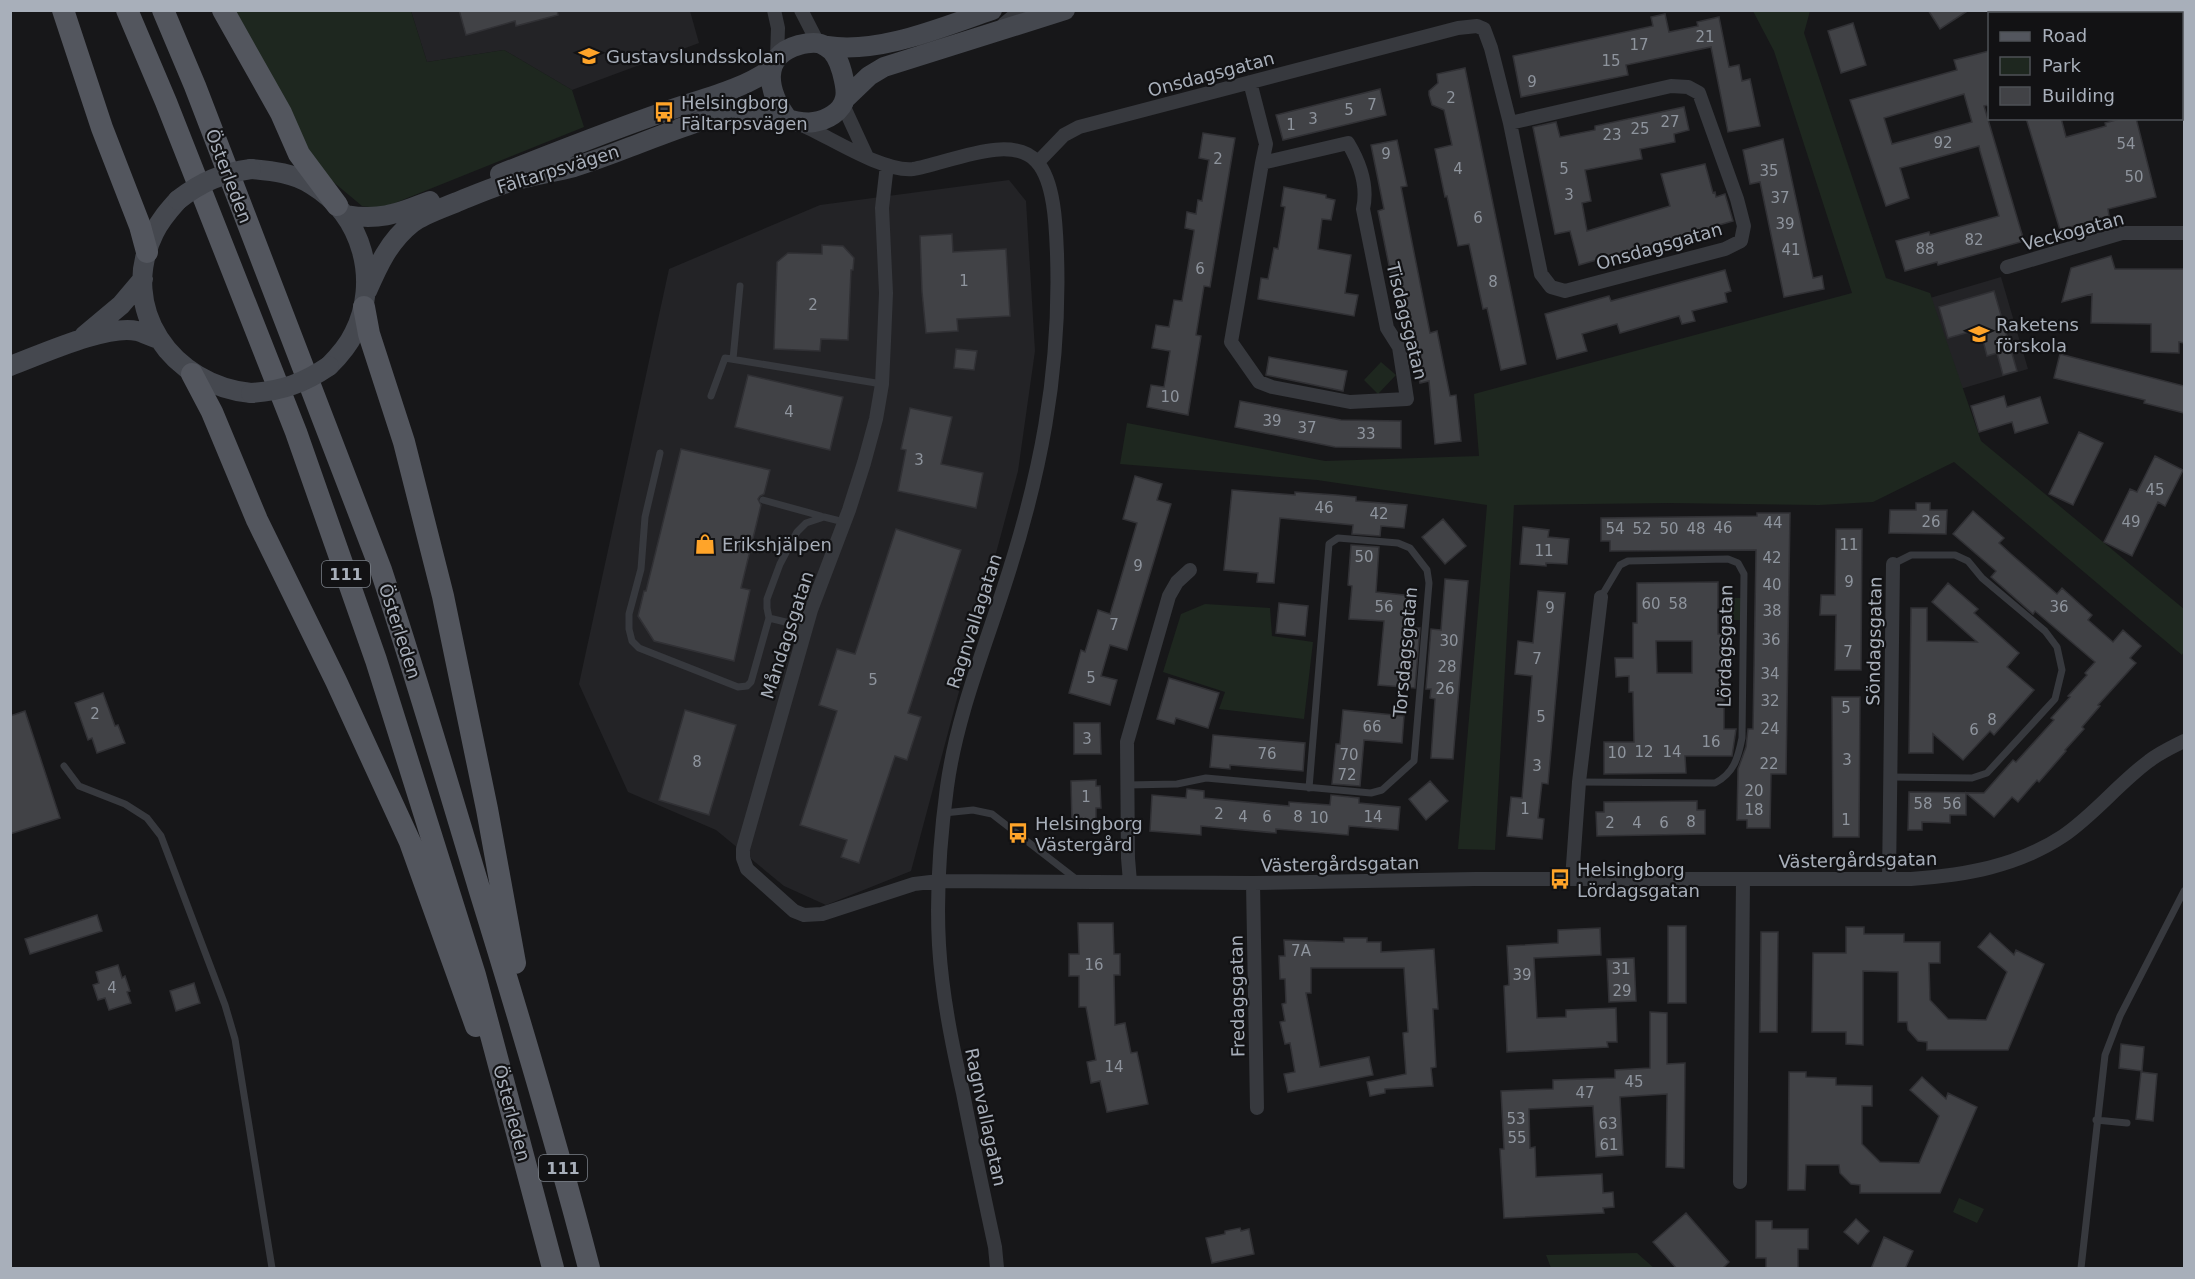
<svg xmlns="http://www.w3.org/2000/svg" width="2195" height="1279" font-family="'DejaVu Sans',sans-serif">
	<rect width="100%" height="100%" fill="#171719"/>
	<path fill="#232326" d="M411,11h279l9,32 -127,47 -68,-40 -77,12z
		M1009,180l17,21 9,150 -17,120 -107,400 -85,34 -42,-19 -68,-56 -88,-38 -49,-108 90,-415 151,-64z
		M2001,277l27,92 -71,21 -27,-92z"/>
	<path fill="#1e271f" d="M234,11h177l16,51 77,-12 68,40 12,37 -204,82 -18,-3 -43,-36z
		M1753,11h57l-6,22 82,245 44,15 51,148 203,168v42l-2,4 -228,-193 -81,40 -54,3 -150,-2 -155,2 -19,345 -37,-1 29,-344 -170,-25 -197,-16 7,-41 198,38 154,-5 -5,-62 378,-101 -78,-242z
		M1381,362l15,13 -18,19 -14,-14z
		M1726,598h15v22h-14z
		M1205,604l65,4 2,28 41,6 -9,77 -85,-10 6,-17 -62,-20 18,-58z
		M1959,1198l25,11 -7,14 -24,-11z
		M1637,1253l17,15h-103l-5,-13z"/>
	<path fill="#414246" stroke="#313135" stroke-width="1.5" fill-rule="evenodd" d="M459,10h98l1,5 -42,11 -1,-5 -49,14z
		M1928,10h41l-29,19z
		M1665,14l4,18 29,-6 -1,-4 22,-5 10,50 10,-2 3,16 8,-2 10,47 -32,6 -17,-85 -85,18 2,10 -107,22 -8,-41 140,-30 -2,-9z
		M1853,23l13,42 -25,8 -13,-42z
		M1989,51v54l-5,1 40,135 -86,24 -1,-3 -32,9 -9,-30 33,-9 1,3 69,-19 -19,-65 -1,-5 -79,22 9,30 -23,8 -36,-106 107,-30 -3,-10zM1964,94l8,28 -80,22 -8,-26z
		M1465,68l61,296 -25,6 -14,-62 -4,1 -14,-65 -11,2 -11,-50 -2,1 -10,-48 17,-4 -8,-35 -12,-5 -3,-10v-4l9,-8 -1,-9z
		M1380,89l6,26 -103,25 -7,-25z
		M1684,107l5,23 -15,4 1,8 -35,7 2,10 -57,11 6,31 -9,2 5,28 83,-25 -9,-32 44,-10 8,29 2,-1 1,5 9,-3 8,27 -154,44 -9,-34 -15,3 -22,-107 23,-5 4,15 35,-7v-4z
		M2026,118h35l5,19 40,-11 -1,-3 18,-5h13l20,79 -48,12 1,7 -49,14z
		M1203,133l32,5 -25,149 -6,-1 -8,49 5,1 -13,79 -41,-8 4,-22 13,2 6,-36 -18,-3 4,-23 13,2 5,-27 8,1 12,-69v-2l-9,-2 2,-16 9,2 2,-14 4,1 7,-41 -10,-2z
		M1783,139l30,139 9,-2 2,13 -40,8 -24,-115 -10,2 -7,-34z
		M1397,140l10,46 -6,1 29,146 7,-2 13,65 6,-1 5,46 -26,3 -6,-63 -9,2 -13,-65 -7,2 -22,-109 6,-2 -13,-64z
		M1284,187l42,8v3l9,2 -4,20 -9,-1 -4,30 33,6 -6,38 13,2 -4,21 -96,-17 3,-21 7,1 6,-31 4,1 7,-42 -4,-1z
		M952,234l1,18 53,-3 4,67 -53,3 1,12 -32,2 -4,-41 -2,-56z
		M822,245l21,1 11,12 -1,12h-2l-3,70 -27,-1 -1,12 -46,-2 3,-87 11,-9 34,1z
		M2111,256l4,13h69v74l-5,-1v11l-28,-1v-28l-60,-1 1,-29 -30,8 9,-34z
		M1725,270l6,21 -6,2 2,9 -35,9 3,10 -13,3 -3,-8 -59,17 -3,-9 -35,10 5,17 -30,8 -12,-45 64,-18 2,5z
		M1994,291l23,80 -14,4 -6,-22 -10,3 -7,-27 -32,9 -9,-31z
		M956,349l21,2 -3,19 -20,-2z
		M2060,354l124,32v27l-40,-10 1,-3 -91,-22z
		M1269,357l78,14 -4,20 -77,-16z
		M748,375l95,22 -13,53 -95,-23z
		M2004,396l3,11 33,-10 8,26 -33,10 -3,-11 -33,10 -8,-26z
		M1240,401l101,19 60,1v27l-66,-1 -100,-20z
		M910,408l42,9 -11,47 42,9 -7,35 -78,-17 8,-41 -5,-1z
		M2079,432l24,11 -30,62 -24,-11z
		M681,449l89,21 -6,24 -4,2 -2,3 3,6 -20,83 9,2 -16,71 -80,-20 -16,-25 6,-25h2z
		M2155,456l28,14 -18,36 -7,-4 -26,54 -28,-14 26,-53 7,3z
		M1135,476l27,8 -5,16 14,4 -44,146 -17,-5 -9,31 16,4 -7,25 -41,-12 12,-43 4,2 13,-42 12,4 7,-23 20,-68 -14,-4z
		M1232,490l63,5v-3l41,3 20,2v4l51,4 -3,23 -23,-2 -1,10 -28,-2 1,-9 -73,-7 -6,65 -17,-1 1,-9 -34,-3z
		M1916,503h14v7h17l-1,24 -57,-1 1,-23h26z
		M1973,511l31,27 -5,5 12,11 46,40 5,-6 30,27 -4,5 25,22 10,-12 18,16 -11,12 6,5 -38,42 2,1 -18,21 2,2 -19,21 1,1 -27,31 -2,-2 -19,22 -6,-5 -18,20 -28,-24v22h-16v8l-28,-1v8h-14l1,-38 75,1 29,-33 3,2 38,-42 -3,-2 19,-21 -2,-1 19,-21 -2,-2 10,-11 -60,-51 -2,3 -42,-37 5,-6 -43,-37z
		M1757,513h33l-4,261h-15l-1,54h-23v-8h-10l1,-51 8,-22 2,-18h5l3,-179 -146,1v-10h-9v-23l156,-2z
		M1443,519l23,27 -21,18 -23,-27z
		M1523,527l26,3 -1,7 21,2 -2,25 -21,-1v3l-26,-2z
		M896,529l65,21 -53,163 13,4 -14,43 -12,-4 -36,107 -18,-6 6,-17 -47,-15 37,-114 -18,-6 18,-56 18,5z
		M1836,529h26l-1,141h-26l1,-55h-16l1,-20h14z
		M1351,545l28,2 -3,45 37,4 -3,32h10l-5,60 -37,-3 6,-64 -35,-2 3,-33 -4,-1z
		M1445,579l23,2 -15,178 -22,-1 4,-59 -5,-1 1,-9h-5l5,-60 10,1z
		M1718,582v52h6v95h12l-4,27h-47l1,17 -82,1v-32h30l-1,-50h-4v-16l-13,1 -1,-19h18v-35h4v-40zM1656,641h36v32h-35z
		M1948,583l30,26 -4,4 45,40 -12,14 27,23 -40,45 -4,-4 -27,29 -30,-26v19h-24l2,-145h16v33l50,1 -45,-40z
		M1538,591l27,2 -17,191 -6,-1 -4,35 6,1 -2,20 -35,-3 4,-39 11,1 10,-122 -17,-2 3,-33 15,2z
		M1279,603l29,3 -3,30 -29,-3z
		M1169,678l50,15 -11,35 -32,-10 -2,6 -17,-5z
		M103,693l12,33 3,-1 7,18 -28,10 -5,-15 -4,2 -13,-37z
		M1832,697h28l-1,140h-26z
		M685,710l51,15 -27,90 -50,-15z
		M1343,710l61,6 -2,27 -38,-3 -4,46 -28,-2 4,-40h4z
		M25,711l35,107 -50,16v-118z
		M1074,723h26l1,31h-27z
		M1213,735l92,8 -2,28 -73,-6v4l-20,-2z
		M1096,780v6h4l1,22h-5v18h-24l-1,-45z
		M1430,781l18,20 -22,19 -17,-21z
		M1187,789l17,2v7l85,8v-4l41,3 1,-10 28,3v5l41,4 -2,23 -49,-4 -1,9 -72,-6v4l-75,-7v9l-51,-4 2,-36 34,3z
		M1697,801v9h8v24l-108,2 -1,-24h8v-10z
		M97,915l5,16 -72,23 -5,-15z
		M1078,923h35l1,31h6v21h-6l1,50 10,-2 6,30 6,-1 11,52 -41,8 -7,-31 -9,2 -4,-21 9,-2 -10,-53h-7v-31h-10v-22h10z
		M1668,926h18v77h-18z
		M1846,927h18v7h40v8h36v21h-11l1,37 18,19 38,1 21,-48 -29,-25 12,-14 24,22 2,-5 28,14 -36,86h-81v-8l-9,-1 -10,-11 -1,-8h-9v-50l-35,-1v74l-17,-1v-12h-34l1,-79h33z
		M1600,928l1,27 -67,3 3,60 29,-1v-7l50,-2 1,34h-10l1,5 -101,5 -3,-66 5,-1 -2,-39 51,-3v-13z
		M1761,932h17l-1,100h-17z
		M1344,938h23v4h14v10l53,-3 4,60h-5l3,58 -5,1 2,18 -48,3v4l-15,3 -3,-14 39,-8 -3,-41 5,-1 -4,-64h-93v25h-5l14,74 49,-10 4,18 -85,17 -4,-18 11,-2 -5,-29 -5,1 -5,-22 5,-1 -3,-17 4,-1 -1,-24h-5l-1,-23h6l-1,-16 60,2z
		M1634,958l2,43 -27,1 -2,-43z
		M118,965l4,13 3,-2 5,15 -3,1 4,11 -22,7 -4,-12 -7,2 -5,-15 6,-2 -3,-11z
		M194,983l6,20 -24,8 -6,-20z
		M1650,1012l17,1v51l18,-1 -1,105 -18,-1 1,-73 -47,3 3,58 -27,2 -3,-51 -64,3 1,39 5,-1 1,30 66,-3 1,19 10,-1 1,15 -11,1 1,5 -100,5 -4,-69h4l-3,-58 52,-2v-9l62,-2v-8l35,-2z
		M2121,1044l23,3 -2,24 -23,-3z
		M1789,1072h17v5l30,1v7l36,1v20h-10v38l18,18 39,1 20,-47 -29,-26 12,-13 24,22 2,-6 29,14 -37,86h-80v-8l-9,-1 -11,-11 -1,-8h-33l-1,25h-17z
		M2141,1072l16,2 -4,47 -17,-2z
		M1686,1213l43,49 -7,7h-45l-24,-27z
		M1856,1219l13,12 -11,13 -14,-12z
		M1756,1221h16v8h36v20h-10v20h-32v-11h-10z
		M1240,1228l1,3 8,-2 5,25 -42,9 -6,-25 19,-4v-3z
		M1884,1237l29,14 -8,18h-34z"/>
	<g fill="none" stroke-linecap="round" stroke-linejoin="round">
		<path stroke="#37393e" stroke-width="7" d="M733,359l7,-73
			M711,396l14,-38 157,26
			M660,453l-15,64 -4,52 -12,45v15l3,12 7,7 99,39 9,-1 4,-4 18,-64 -2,-10v-9l13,-35 17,-32 9,-9 18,-6 20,5
			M763,500l58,16
			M769,618l37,9
			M64,766l15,20 46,18 22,14 14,18 64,169 10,34 37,229
			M1891,777l81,1 15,-5 68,-74 7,-29 -5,-23 -12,-16 -63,-53 -14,-17 -13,-6h-44l-18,9
			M1579,782l136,1c19,-10 23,-25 27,-45l2,-164 -6,-11 -10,-4 -100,2 -8,4 -19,32
			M1127,785l50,-1 29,-6 165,15 11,-3 32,-29 15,-178 -2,-13 -17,-22 -12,-5 -60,-5 -9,6 -20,244
			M944,813l29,-3 19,4 84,65
			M2096,1120l31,3
			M2081,1268l24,-213 15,-39 64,-125"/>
		<path stroke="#37393e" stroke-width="14" d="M774,10l4,18 -1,29
			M801,10l17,33
			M1004,24l17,-14
			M1250,82l16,62 -4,19 -31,179 28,40 13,5 78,15 57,-3 -8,-52 -12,-19 -24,-119c5,-22 -3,-46 -15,-66l-86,20
			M843,105l24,52
			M800,124c30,13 82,48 113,45 33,-5 99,-37 124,-7 18,20 19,67 20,92 4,119 -17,224 -54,336 -21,65 -47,130 -56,197 -7,52 -11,105 -8,158 3,50 13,99 24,148 10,52 21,103 32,154l2,21
			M1038,162l26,-27 15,-8 379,-99 19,-2 7,3 7,19 19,75 31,151 10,13 14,4 160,-42 16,-8 3,-15 -7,-27 -38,-106 -11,-6 -17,-1 -161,37
			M887,165l-5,43 4,85 -2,48 -2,43 -6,35 -12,44 -15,47 -38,100 -68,239v9l4,11 47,42 10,4 18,-1 92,-30 25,-3 314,2 222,-4h436c54,-4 105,-12 152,-43 31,-21 55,-52 86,-75 10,-8 23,-14 35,-20
			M2007,267l115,-34h62
			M1572,879l7,-97 22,-185
			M1889,879l4,-315
			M1130,882l-2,-24 -1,-116 42,-146 8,-14 13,-12
			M1253,883l4,225
			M1740,1182l3,-302"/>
		<path stroke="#45484f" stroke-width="20" d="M827,46c53,8 115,-19 165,-36
			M846,98l23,-22 15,-9 181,-57
			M251,169c21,2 43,4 61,16 51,31 68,96 42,148 -6,13 -15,23 -25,33
			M500,174c54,-21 109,-43 164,-62 36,-13 76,-21 107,-43
			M178,200c-9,10 -18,20 -24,33 -37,76 18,152 97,160
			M346,215c35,6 52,-2 84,-14
			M367,291c11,-25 22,-50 45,-68 12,-9 31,-15 45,-21 15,-6 31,-13 47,-18 22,-8 47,-11 70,-17 19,-6 38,-13 56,-20 41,-15 82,-35 127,-34 20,0 37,12 57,9 13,-2 28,-10 31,-24 2,-8 -1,-18 -3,-26 -3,-11 -7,-21 -17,-26 -7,-5 -18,-3 -26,-1 -40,11 -31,47 -12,73
			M84,336l37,-31 22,-26
			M10,366c30,-11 97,-42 127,-35 7,2 15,6 22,8"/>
		<path stroke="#53565e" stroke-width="22" d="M63,10l39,118 38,98 7,26
			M127,10l39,92 130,330 80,228 99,315 78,293
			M163,10l32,76 186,484c35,106 66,212 98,318 39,126 77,253 110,380
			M223,10l58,103 18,41 38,51
			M364,307l5,27 35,108 39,154 44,213 28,154
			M192,374l20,38 45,108 79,161 74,161 66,184"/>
		<path stroke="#45484f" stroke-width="20" d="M178,200c23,-18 44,-27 73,-31
			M251,393c31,-2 53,-10 78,-27"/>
	</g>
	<defs>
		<g id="school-bare" transform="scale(1.62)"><path d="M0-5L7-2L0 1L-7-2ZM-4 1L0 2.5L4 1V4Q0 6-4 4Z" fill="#ffa429" stroke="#121214" stroke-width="2.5" paint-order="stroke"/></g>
		<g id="bus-bare" transform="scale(1.62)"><path d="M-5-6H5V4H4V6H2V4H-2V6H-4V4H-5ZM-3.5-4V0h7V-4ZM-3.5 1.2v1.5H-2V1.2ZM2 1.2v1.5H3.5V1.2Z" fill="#ffa429" stroke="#121214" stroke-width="2.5" paint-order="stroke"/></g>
		<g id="shop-bare" transform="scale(1.62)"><path d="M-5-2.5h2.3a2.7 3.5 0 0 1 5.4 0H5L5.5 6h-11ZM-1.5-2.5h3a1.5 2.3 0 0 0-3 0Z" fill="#ffa429" stroke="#121214" stroke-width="2.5" paint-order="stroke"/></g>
	</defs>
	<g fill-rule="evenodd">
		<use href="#school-bare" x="589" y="56"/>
		<use href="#bus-bare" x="664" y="112"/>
		<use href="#school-bare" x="1979" y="334"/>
		<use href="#shop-bare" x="705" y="544"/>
		<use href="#bus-bare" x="1018" y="833"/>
		<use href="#bus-bare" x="1560" y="879"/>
	</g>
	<g text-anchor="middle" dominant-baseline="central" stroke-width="4.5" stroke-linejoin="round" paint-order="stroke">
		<g font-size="15" fill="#8e949d">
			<text x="1705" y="37">21</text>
			<text x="1639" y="45">17</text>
			<text x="1611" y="61">15</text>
			<text x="1532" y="82">9</text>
			<text x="1451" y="98">2</text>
			<text x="1372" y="105">7</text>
			<text x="1349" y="110">5</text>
			<text x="1313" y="119">3</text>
			<text x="1670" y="122">27</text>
			<text x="1291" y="125">1</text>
			<text x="1640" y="129">25</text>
			<text x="1612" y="135">23</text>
			<text x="1943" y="143">92</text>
			<text x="2126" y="144">54</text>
			<text x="1386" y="154">9</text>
			<text x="1218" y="159">2</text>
			<text x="1458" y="169">4</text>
			<text x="1564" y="169">5</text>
			<text x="1769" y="171">35</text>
			<text x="2134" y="177">50</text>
			<text x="1569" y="195">3</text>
			<text x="1780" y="198">37</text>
			<text x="1478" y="218">6</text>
			<text x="1785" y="224">39</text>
			<text x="1974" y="240">82</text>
			<text x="1925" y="249">88</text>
			<text x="1791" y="250">41</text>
			<text x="1200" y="269">6</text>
			<text x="964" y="281">1</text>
			<text x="1493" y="282">8</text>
			<text x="813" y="305">2</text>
			<text x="1170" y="397">10</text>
			<text x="789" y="412">4</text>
			<text x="1272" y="421">39</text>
			<text x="1307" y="428">37</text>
			<text x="1366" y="434">33</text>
			<text x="919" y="460">3</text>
			<text x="2155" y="490">45</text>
			<text x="1324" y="508">46</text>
			<text x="1379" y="514">42</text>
			<text x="1931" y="522">26</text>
			<text x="2131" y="522">49</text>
			<text x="1773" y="523">44</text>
			<text x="1723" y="528">46</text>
			<text x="1615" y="529">54</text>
			<text x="1642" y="529">52</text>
			<text x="1669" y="529">50</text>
			<text x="1696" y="529">48</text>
			<text x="1849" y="545">11</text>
			<text x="1544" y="551">11</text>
			<text x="1364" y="557">50</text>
			<text x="1772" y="558">42</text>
			<text x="1138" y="566">9</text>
			<text x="1849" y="582">9</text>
			<text x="1772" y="585">40</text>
			<text x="1651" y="604">60</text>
			<text x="1678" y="604">58</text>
			<text x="1384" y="607">56</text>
			<text x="2059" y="607">36</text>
			<text x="1550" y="608">9</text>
			<text x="1772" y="611">38</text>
			<text x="1114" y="625">7</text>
			<text x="1771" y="640">36</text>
			<text x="1449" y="641">30</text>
			<text x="1848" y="652">7</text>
			<text x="1537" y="659">7</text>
			<text x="1447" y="667">28</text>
			<text x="1770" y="674">34</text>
			<text x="1091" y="678">5</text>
			<text x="873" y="680">5</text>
			<text x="1445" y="689">26</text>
			<text x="1770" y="701">32</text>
			<text x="1846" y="708">5</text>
			<text x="95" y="714">2</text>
			<text x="1541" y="717">5</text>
			<text x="1992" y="720">8</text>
			<text x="1372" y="727">66</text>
			<text x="1770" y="729">24</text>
			<text x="1974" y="730">6</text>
			<text x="1087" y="739">3</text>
			<text x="1711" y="742">16</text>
			<text x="1644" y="752">12</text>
			<text x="1672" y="752">14</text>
			<text x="1617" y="753">10</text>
			<text x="1267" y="754">76</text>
			<text x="1349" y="755">70</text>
			<text x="1847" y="760">3</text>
			<text x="697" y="762">8</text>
			<text x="1769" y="764">22</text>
			<text x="1537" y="766">3</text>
			<text x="1347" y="775">72</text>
			<text x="1754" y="791">20</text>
			<text x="1086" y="797">1</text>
			<text x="1923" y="804">58</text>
			<text x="1952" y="804">56</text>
			<text x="1525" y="809">1</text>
			<text x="1754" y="810">18</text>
			<text x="1219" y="814">2</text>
			<text x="1243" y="817">4</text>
			<text x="1267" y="817">6</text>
			<text x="1298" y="817">8</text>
			<text x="1373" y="817">14</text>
			<text x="1319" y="818">10</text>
			<text x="1846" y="820">1</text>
			<text x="1691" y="822">8</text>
			<text x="1610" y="823">2</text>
			<text x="1637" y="823">4</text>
			<text x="1664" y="823">6</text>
			<text x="1301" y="951">7A</text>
			<text x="1094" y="965">16</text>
			<text x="1621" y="969">31</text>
			<text x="1522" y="975">39</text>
			<text x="112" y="988">4</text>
			<text x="1622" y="991">29</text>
			<text x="1114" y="1067">14</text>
			<text x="1634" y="1082">45</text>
			<text x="1585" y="1093">47</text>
			<text x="1516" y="1119">53</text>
			<text x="1608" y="1124">63</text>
			<text x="1517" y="1138">55</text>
			<text x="1609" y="1145">61</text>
		</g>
		<g fill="#121214" stroke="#7b8088" stroke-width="1.5">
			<rect x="322" y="561" width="48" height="26" rx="4.5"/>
			<rect x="539" y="1155" width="48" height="26" rx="4.5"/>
		</g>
		<g font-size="16" font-weight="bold" fill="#a8afba">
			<text x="346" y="574">111</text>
			<text x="563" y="1168">111</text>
		</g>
		<g font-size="18" fill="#a8afba" stroke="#121214" text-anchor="start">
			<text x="606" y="56">Gustavslundsskolan</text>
			<text x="681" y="102">Helsingborg<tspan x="681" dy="21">Fältarpsvägen</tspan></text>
			<text x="1996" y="324">Raketens<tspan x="1996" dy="21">förskola</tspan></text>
			<text x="722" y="544">Erikshjälpen</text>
			<text x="1035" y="823">Helsingborg<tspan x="1035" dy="21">Västergård</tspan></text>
			<text x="1577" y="869">Helsingborg<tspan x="1577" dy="21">Lördagsgatan</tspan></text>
		</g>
		<g font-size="18" fill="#a8afba" stroke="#121214">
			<text transform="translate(1211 74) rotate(-15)">Onsdagsgatan</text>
			<text transform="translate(558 169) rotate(-17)">Fältarpsvägen</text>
			<text transform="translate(229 176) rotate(69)">Österleden</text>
			<text transform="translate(2073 231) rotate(-15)">Veckogatan</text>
			<text transform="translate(1659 246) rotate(-16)">Onsdagsgatan</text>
			<text transform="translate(1407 321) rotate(76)">Tisdagsgatan</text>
			<text transform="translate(974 621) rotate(-72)">Ragnvallagatan</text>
			<text transform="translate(400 631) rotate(72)">Österleden</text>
			<text transform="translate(787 635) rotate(-72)">Måndagsgatan</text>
			<text transform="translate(1874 641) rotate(-89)">Söndagsgatan</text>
			<text transform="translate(1725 646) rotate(-89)">Lördagsgatan</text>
			<text transform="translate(1405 652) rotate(-85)">Torsdagsgatan</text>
			<text transform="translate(1858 860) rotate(-1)">Västergårdsgatan</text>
			<text transform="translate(1340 864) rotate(-1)">Västergårdsgatan</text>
			<text transform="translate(1237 996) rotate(-91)">Fredagsgatan</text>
			<text transform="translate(512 1113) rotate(75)">Österleden</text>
			<text transform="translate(986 1117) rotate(78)">Ragnvallagatan</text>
		</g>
	</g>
	<rect width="2195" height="1279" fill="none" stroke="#a8afba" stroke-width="24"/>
	<rect x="1988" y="12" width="195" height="108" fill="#121214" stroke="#4e5156" stroke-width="1.5"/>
	<rect x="2000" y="32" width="30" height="9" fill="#53565e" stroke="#4e5156" stroke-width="1.5"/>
	<text x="2042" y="42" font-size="18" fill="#a8afba">Road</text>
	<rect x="2000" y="57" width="30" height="18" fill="#1e271f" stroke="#4e5156" stroke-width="1.5"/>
	<text x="2042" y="72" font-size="18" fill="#a8afba">Park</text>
	<rect x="2000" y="87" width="30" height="18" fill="#414246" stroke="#4e5156" stroke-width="1.5"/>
	<text x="2042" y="102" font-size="18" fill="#a8afba">Building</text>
</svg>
